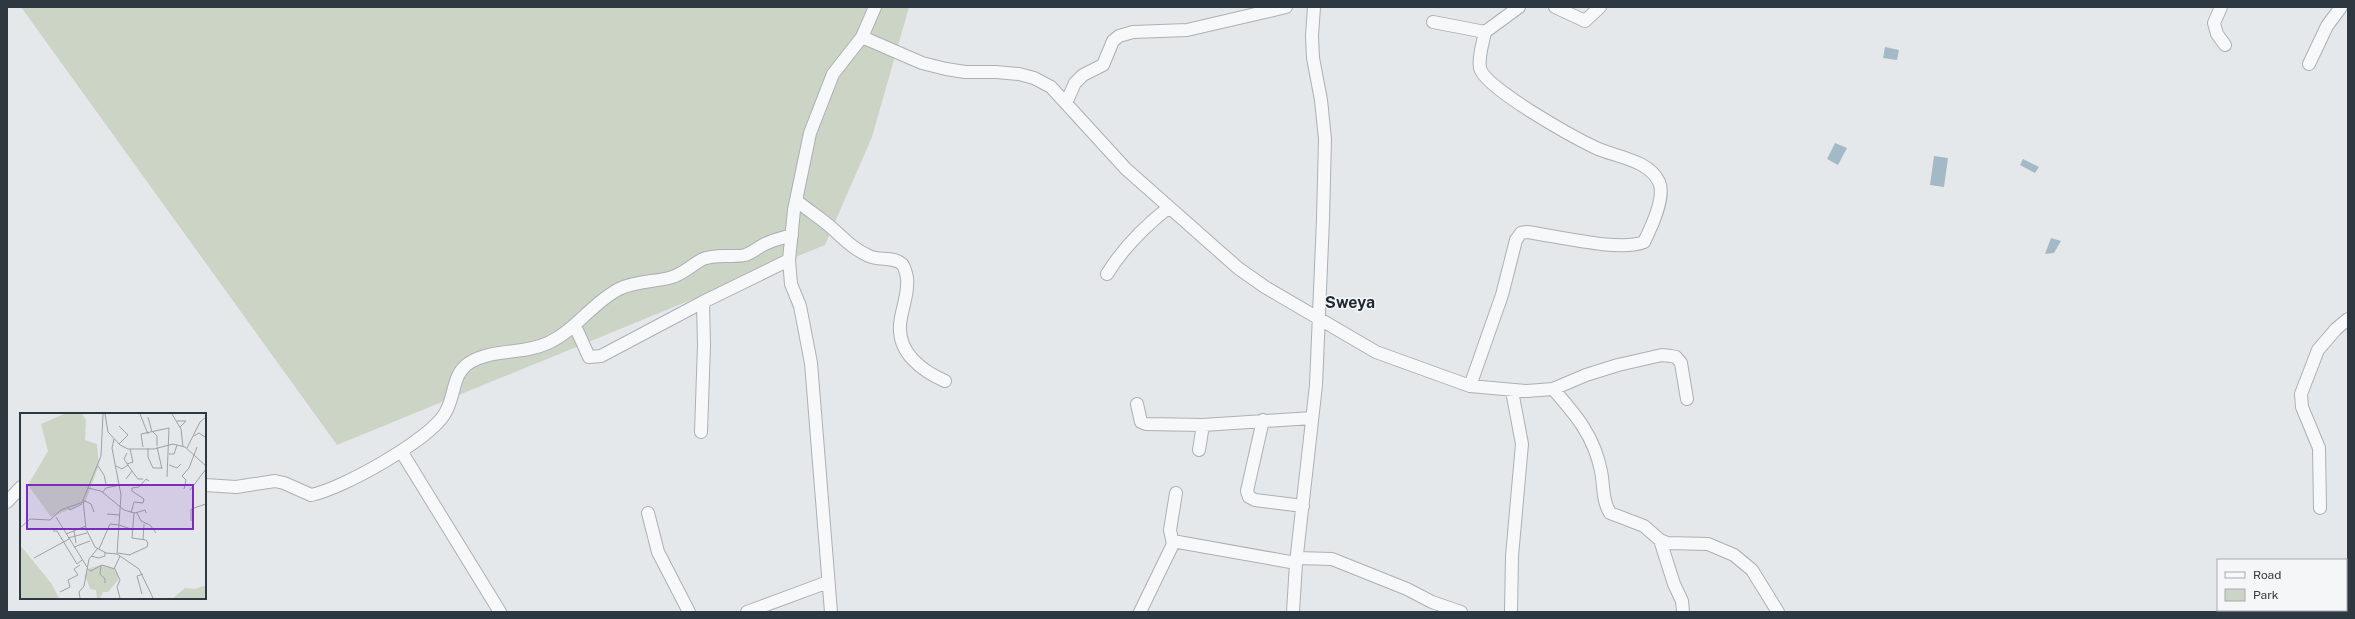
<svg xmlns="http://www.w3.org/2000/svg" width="2355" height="619" font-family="'Public Sans',sans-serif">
	<rect width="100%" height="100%" fill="#e4e8eb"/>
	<path fill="#ccd4c6" d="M21,7h888l-37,130 -47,108 -488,200z"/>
	<path fill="#a4b9c6" d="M1885,47l14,3 -2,10 -14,-2z
		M1835,143l12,5 -9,17 -11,-6z
		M1934,156l14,2 -4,29 -14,-2z
		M2023,159l16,8 -4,6 -15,-8z
		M2051,238l10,3 -7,12 -9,1z"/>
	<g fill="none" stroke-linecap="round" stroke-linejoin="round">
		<g stroke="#aab0b5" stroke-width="14">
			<path id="minor" d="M1555,7l30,14 15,-14
				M2221,7l-7,16 3,11 8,11
				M1433,22l52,10
				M862,37l60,26 24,6 19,3h31l23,2 15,4 17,9 75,82 112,99 27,19 111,65 94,34 57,5 26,-2 33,-14 32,-10 44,-10 9,1 5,1 5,6 6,36
				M2309,64l18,-38 14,-19
				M1066,103l9,-20 8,-8 20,-10 10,-24 6,-5 14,-4 54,-2 99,-23
				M797,201c12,10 25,18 36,28 12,11 22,21 36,27 10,5 24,0 33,8 3,3 4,9 5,14 2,17 -6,31 -7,47 -2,28 22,46 45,56
				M1107,274c16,-26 37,-47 61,-66
				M575,326l14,31 12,-1 102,-54 86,-42
				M1470,386l32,-91 14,-55 5,-7 6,-1c29,4 93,20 117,10 7,-14 22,-45 15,-60 -10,-22 -43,-25 -63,-34 -21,-10 -112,-60 -116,-80 -2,-12 3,-25 5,-36l34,-25
				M1553,389c23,26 41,47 48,82 3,15 1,29 9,42l34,13 16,14 7,3 41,1 26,11 18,15 26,42
				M1137,404l4,18 5,2 57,1 109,-7
				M1263,420l-16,71 2,6 6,3 48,6
				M701,432l3,-87 -1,-43
				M1199,450l4,-25
				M401,451l99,161
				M205,485l31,2 39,-6 9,2 27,12c31,-6 116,-54 133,-80 12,-18 7,-40 25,-52 24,-15 53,-8 79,-20 28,-13 44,-40 71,-54 16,-8 33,-7 50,-11 14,-3 22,-13 34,-19 15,-6 28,-1 42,-4 7,-2 12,-7 18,-10 9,-5 19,-7 29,-10
				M7,502l14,-15
				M2320,508l-1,-60 -17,-41 -1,-13 17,-44 18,-21 12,-10
				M648,513l10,39 31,60
				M1660,540l14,44 8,17 1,11
				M1173,544l-3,-14 6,-37
				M1297,558l35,1 75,30 25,13 29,10
				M747,612l81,-30
				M831,612l-20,-249 -11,-57 -9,-22 -2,-24 5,-50 16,-77 23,-59 29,-37 13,-30
				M1140,612l33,-68 5,-2 118,21
				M1293,612l3,-49 20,-178 7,-166 2,-80 -4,-39 -8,-42 -1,-22 2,-29
				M1511,612l1,-56 10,-112 -10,-53"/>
		</g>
		<use href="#minor" stroke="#f7f8f9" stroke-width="12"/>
	</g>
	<g text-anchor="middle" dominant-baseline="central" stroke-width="3" stroke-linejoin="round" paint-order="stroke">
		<g font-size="16" font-weight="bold" fill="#1f2932" stroke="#f4f6f8">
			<text x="1350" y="302">Sweya</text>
		</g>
	</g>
	<g transform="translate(20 413)">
		<rect width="186" height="186" fill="#e4e8eb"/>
		<path d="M44,1h18l4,6 -1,20 12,4 2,21 -14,38 -34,14 -23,-32 20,-34 -7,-27zM0,132l31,38 8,15h-39zM81,152l13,4 4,5v6l-10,12h-5l-3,6h-3l-1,-8 -6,-1 -5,-14 5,-7zM186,172v13h-33l12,-10 10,1z" fill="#ccd4c6"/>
		<path fill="none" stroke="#9ba2a7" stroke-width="1" d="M83,1l-2,42 -18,44 3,29 9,18 11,6 11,1 22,15 14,29M85,1l3,18 12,13 8,4h26l19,-5 12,3 21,19M120,1l8,20M152,1l9,15 2,18M128,4l4,15M157,8h9l-6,6M133,19l4,4v10M174,23l5,-3 6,4M94,26l-2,9 9,47 -4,59M99,31l9,-9 -9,-9M123,34l-2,-13 28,-6 -2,49M137,34l5,22M128,35v9l5,11h9M167,35l13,-26 6,-5M149,41h5l3,-9M107,51l6,-2 -3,-13M149,52l8,3 4,-4M78,53l6,9 2,9M96,53l6,3 6,-4M112,58l6,8h5M106,66l6,-8 -8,-12 3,-6M68,75l13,3 23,19 11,3 10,-3 1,3M164,76l2,-9 -4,-4 7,-8 8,-21M170,77l16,-21M82,80l4,-5 14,-3M63,87l8,4 3,8M48,95l2,2 12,-6M111,100l3,-11 9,1 1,-4 -12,-8v-3l7,-1 7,-8 3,2M117,100l4,8 9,4 6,8M87,101l13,1M36,104l31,50M171,108v-12l15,-5M99,112l12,4M0,115l10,-9 20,1 11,-10 22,-8M33,118h4l20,33 5,-4M54,118l2,12M46,121l20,-8M48,125l19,-5M123,127l1,-16M54,134l16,-6M79,136l11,-25 9,1M98,140l12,2M109,142l18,-8 1,-4 -2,-3 -14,-2 2,-25M71,143l8,2 6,-2v-4M14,145l35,-19M81,152l-1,9 5,5v4M67,156l4,2 11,-6 13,4 5,11 -3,7 3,11M94,156l6,-13M40,179l10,-5 -2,-7 10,-5 -4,-6 6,-4M122,181l-5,-18 6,-2M60,185l-1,-6 5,-6 5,-27 9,-11"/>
		<path fill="#7b2cbf" fill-opacity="0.15" stroke="#7b2cbf" stroke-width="2" d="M7,72h166v44h-166z"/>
		<rect width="186" height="186" fill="none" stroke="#2e3841" stroke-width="2"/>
	</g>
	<rect width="2355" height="619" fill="none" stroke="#2e3841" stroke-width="16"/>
	<rect x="2217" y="559" width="130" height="52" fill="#f4f6f8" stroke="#a5aaaf"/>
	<rect x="2225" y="572" width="20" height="6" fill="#f7f8f9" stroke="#a5aaaf"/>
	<text x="2253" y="579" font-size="12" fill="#2e3841">Road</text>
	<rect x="2225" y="589" width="20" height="12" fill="#ccd4c6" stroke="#a5aaaf"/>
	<text x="2253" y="599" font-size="12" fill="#2e3841">Park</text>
</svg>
